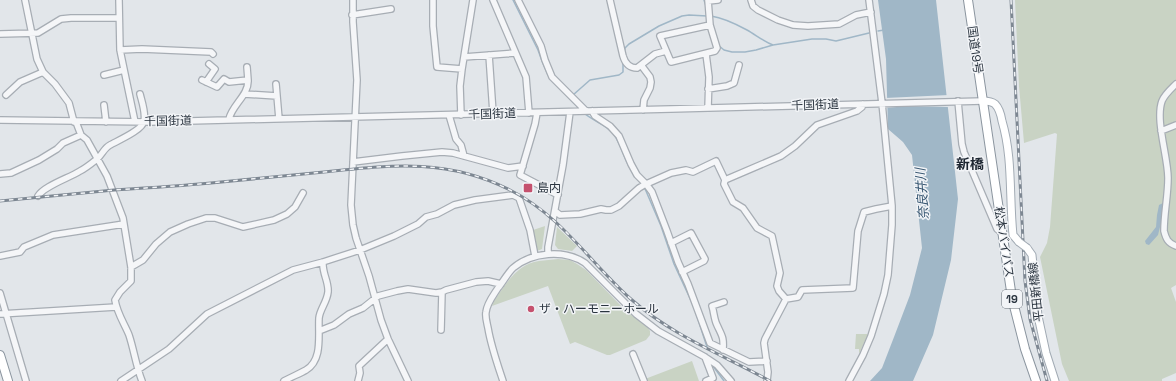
<svg xmlns="http://www.w3.org/2000/svg" width="1176" height="381" font-family="'Space Grotesk','Noto Sans JP',sans-serif">
	<rect width="100%" height="100%" fill="#e2e6ea"/>
	<path fill="#c9d3c4" d="M1015,0h161v285l-5,3 5,14v71l-14,6v2h-93l-7,-17 -22,-107 7,-14 3,-16 7,-93 -2,-1 -31,10 -5,-57z
		M545,226l-3,23 -5,2 -5,-20 1,-1z
		M557,227l20,19 -5,5 -14,-2 -3,-4z
		M558,259l12,1 7,4 9,6 39,40 23,18 2,3v4l-4,5 -36,15h-3l-32,-13 -5,2 -22,-58 -56,20 2,-5c12,-17 23,-37 45,-40 6,-1 13,-1 19,-2z
		M856,334h12l-9,20v-5h-4z
		M692,361l7,20h-53l-1,-2z"/>
	<path fill="#a0b7c7" d="M878,0h58l22,199 -7,61 -18,75 -20,46h-43l12,-13 12,-31 16,-42 12,-47 -10,-93 -9,-13 -15,-13 -2,-70z
		M1163,203l1,2v6l-6,24 -9,10 -3,-1 -1,-3 11,-14 1,-12 2,-10z"/>
	<path fill="#e2e6ea" d="M949,95l1,12 -42,-1 -23,2v-10z"/>
	<g fill="none" stroke-linecap="round" stroke-linejoin="round">
		<path stroke="#a0b7c7" stroke-width="1.5" d="M513,0l25,50 4,11 6,14
			M704,0l2,6
			M711,16c13,2 25,8 36,14 9,5 16,11 26,15
			M878,31l6,-1
			M718,45l6,5 8,2h13l11,-2 17,-5 39,-6h14l10,2 33,-8
			M624,53l1,-5 4,-4 30,-18 23,-10 7,-1 18,1
			M552,80l28,29
			M573,95l17,-15 29,-5 4,-3v-11
			M584,113c9,8 21,11 29,20 9,12 11,28 20,40
			M644,187l2,4 15,35 13,38 20,43 13,40
			M713,366l11,15"/>
		<g stroke="#a7adb4" stroke-width="8">
			<path id="minor" d="M25,0l12,59 6,13 12,12 14,19 5,19
				M119,0l1,50 15,72
				M353,0v22l4,58 -6,125 2,20 3,13 13,38 12,44 7,19 20,42
				M433,0v26l4,41 25,2
				M493,0l33,77 3,36
				M518,0l23,46 4,14 7,17 34,34
				M610,0l13,56c2,7 6,12 14,12l18,-14 11,-3
				M708,0l2,25 7,23 -2,3 -44,11 -11,-26 50,-11
				M751,0l2,6 5,4 20,10 15,5 15,1 31,-2 17,-9 15,-3
				M708,1l10,-1
				M352,15l39,-6
				M0,34l38,-1 23,-14 10,-1h48
				M120,50l22,-1 69,3 2,2
				M706,54l3,23 -1,31
				M489,55l4,58
				M464,57l51,-4
				M641,65l9,12 1,5 -1,6 -6,12 -1,10
				M247,67l1,13
				M104,75l20,-5
				M202,80l15,7 7,-8 5,3 19,-2c1,15 -16,25 -19,39
				M206,82l9,-13 -6,-5
				M276,84l3,35
				M1176,84c-5,5 -11,10 -14,17 -7,19 6,56 6,77 0,18 -4,35 -4,53 2,8 4,12 12,15
				M708,89l19,-3 7,-3 5,-18
				M244,94l33,2
				M6,95l14,-13 23,-10
				M958,101l4,43 2,8 33,77 5,4
				M104,105l2,17
				M592,111l3,5 15,10 9,10 12,28 6,11 9,9 6,8 15,39 11,31 10,22 22,59 39,19 18,-1
				M537,113l-2,11 -15,51 38,20
				M449,115l7,24 5,6 3,11
				M461,115l-1,-29 2,-17 11,-69
				M0,120l150,2 521,-13 312,-8
				M76,122l5,13 6,5 20,36 16,42 8,49v14l-11,11 -5,8c2,13 9,23 14,35 5,15 7,31 13,46
				M1161,131l15,-6
				M353,162l49,-6 40,-4 11,1 55,15 15,-2
				M0,174l11,-1 28,-13 18,-11 6,-6 18,-8
				M725,180l56,-24 14,-10 22,-21 40,-14 5,-4 1,-3
				M38,196c6,-10 31,-18 42,-25 6,-3 12,-8 17,-12 5,-4 7,-11 13,-14 7,-4 33,-15 34,-24 2,-8 -2,-19 -4,-27
				M555,211l5,4 20,-1 21,-5 5,1h5l8,-4 20,-18 5,-3 27,-12 15,-3 7,2 23,-11 9,19 -1,4 9,18 10,6 14,20 15,8 8,37 -3,13 2,5 7,8
				M671,243l20,-10 14,26 -1,2 -22,11
				M548,254v-7l15,-82 7,-53
				M0,256l20,-4 4,-5 29,-12 71,-11
				M131,267l12,-7 13,-16 14,-12 18,-8 18,-6h9l28,9 31,-7 13,-6 8,-7 8,-14
				M0,293l26,88
				M0,314l116,-7
				M441,330l1,-38
				M319,331l15,-6 15,-11 14,-6 15,-12 19,-5 11,-2 28,4 6,-1 4,-2 30,-8 12,-1 13,3
				M723,350c1,-13 -1,-14 -6,-25 -3,-6 -3,-13 -5,-19l12,-4
				M633,354l11,27
				M705,357l8,21 -7,3
				M121,381l48,-32 38,-35 86,-44 30,-8 37,-12 34,-14 24,-12 8,-7 11,-3 17,-9 21,-5 38,-5 6,3 11,32 5,26
				M284,381c7,-4 15,-7 22,-11 17,-10 12,-35 13,-52 1,-9 8,-16 9,-26 1,-10 -6,-19 -5,-30
				M358,381l2,-8 -1,-7 29,-27
				M503,381c-6,-18 -12,-35 -15,-53 -1,-5 -3,-11 -2,-16 1,-9 7,-16 12,-24 5,-6 9,-14 15,-20 19,-16 51,-19 72,-5l51,51 22,17 47,26 12,8 14,16
				M767,381l1,-9 -4,-29 1,-4 21,-40 12,-2 4,-7 51,-2 5,-57 6,-19 12,-3 16,-3
				M849,381l14,-26 8,-19 13,-42 4,-19 4,-50v-19l-10,-103 -13,-103"/>
		</g>
		<g stroke="#a2abb4" stroke-width="9">
			<path id="major" d="M983,101c4,0 8,0 12,3 4,4 6,11 7,17 11,37 7,75 11,114l6,7
				M1027,248l5,7 6,61 8,37 9,28"/>
		</g>
		<g stroke="#8b959f" stroke-width="10">
			<path id="highway" d="M968,0l44,298 13,51 11,32
				M0,355l8,26"/>
		</g>
		<use href="#minor" stroke="#f5f6f8" stroke-width="5.5"/>
		<use href="#major" stroke="#fff" stroke-width="7"/>
		<use href="#highway" stroke="#fff" stroke-width="8"/>
		<g stroke="#7d8792" stroke-width="3">
			<path id="rail" d="M1011,0l14,281 5,38 17,62
				M0,201c38,-4 76,-7 114,-11 32,-2 64,-4 97,-7 38,-4 75,-7 113,-11 68,-7 123,-14 186,18 52,26 80,73 122,110 41,36 91,55 138,81"/>
		</g>
		<use href="#rail" stroke="#f2f4f7" stroke-width="1.5" stroke-dasharray="4.5" stroke-linecap="butt"/>
		<g stroke="#a2abb4" stroke-width="9" stroke-linecap="butt">
			<path id="major-bridge" d="M1019,242l8,6"/>
		</g>
		<use href="#major-bridge" stroke="#fff" stroke-width="7"/>
	</g>
	<g fill="#c5516e" stroke="#f2f4f7" stroke-width="1.5">
		<rect x="523" y="183" width="10" height="10" rx="2"/>
		<circle cx="531" cy="309" r="4"/>
	</g>
	<g text-anchor="middle" dominant-baseline="central" stroke-width="3" stroke-linejoin="round" paint-order="stroke">
		<rect fill="#f2f4f7" stroke="#676e77" stroke-width="1" x="1002" y="290" width="20" height="18" rx="3"/>
		<g font-size="11" font-weight="bold" fill="#2b3540">
			<text x="1012" y="299">19</text>
		</g>
		<g font-size="12" fill="#2b3540" stroke="#f2f4f7">
			<text transform="translate(975 50) rotate(82)">国道19号</text>
			<text transform="translate(815 105) rotate(-2)">千国街道</text>
			<text transform="translate(492 114) rotate(-2)">千国街道</text>
			<text transform="translate(168 121) rotate(-1)">千国街道</text>
			<text transform="translate(1004 242) rotate(81)">松本バイパス</text>
			<text transform="translate(1036 292) rotate(-96)">平田新橋線</text>
		</g>
		<g font-size="12" fill="#2b3540" stroke="#f2f4f7" text-anchor="start">
			<text x="537" y="188">島内</text>
			<text x="539" y="309">ザ・ハーモニーホール</text>
		</g>
		<g font-size="13" font-style="italic" fill="#385772" stroke="#f2f4f7">
			<text transform="translate(922 194) rotate(-94)">奈良井川</text>
		</g>
		<g font-size="14" font-weight="bold" fill="#1d2631" stroke="#f2f4f7">
			<text x="970" y="164">新橋</text>
		</g>
	</g>
</svg>
